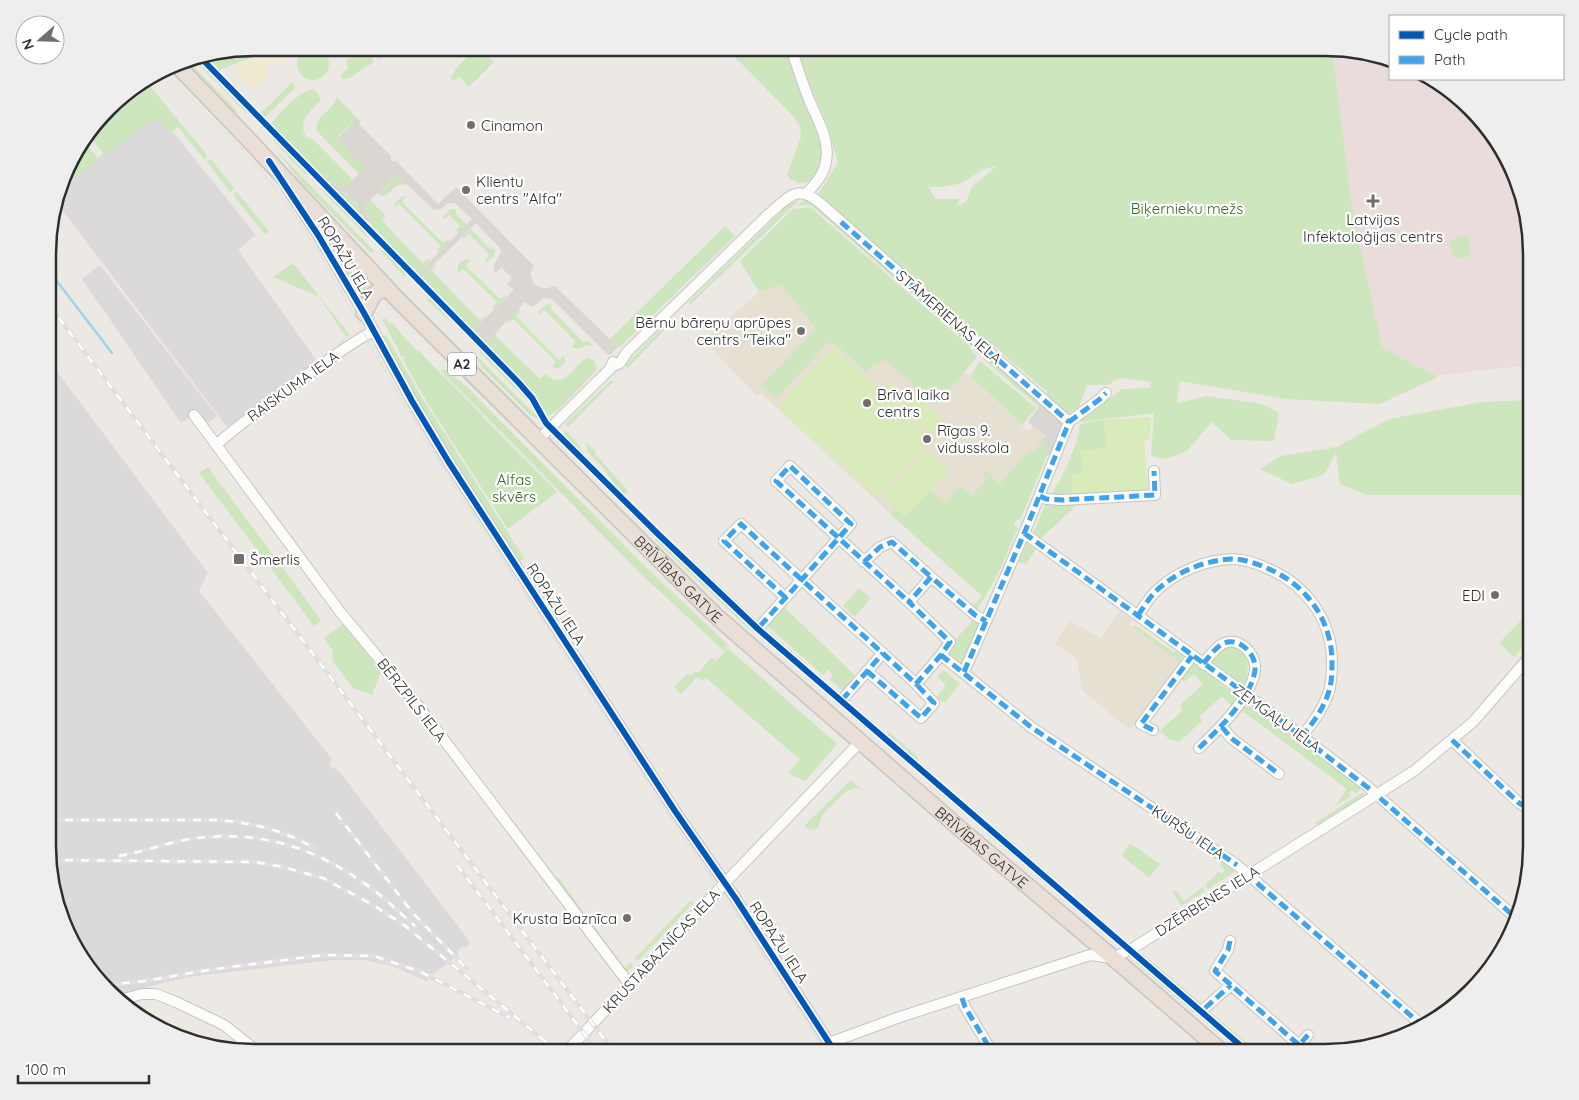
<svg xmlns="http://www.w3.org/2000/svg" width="1579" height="1100" font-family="Quicksand,sans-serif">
	<rect width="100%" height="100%" fill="#ece8e4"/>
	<path fill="#dcd9db" d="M157,112l99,123 -18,15 79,111 -90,66 -170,-224 5,-17z
		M100,265l117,151 -10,8 -9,-12 -17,11 -99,-144z
		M49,361l159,212 -9,18 133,168 -3,7 10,5 132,172 -6,5 -2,-2 -6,5 2,3 -1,1 -24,19h-3l-4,7 -35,-15 -28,-6h-30l-146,17 -73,18 -40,-45 -26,-77z"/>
	<path fill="#e6e0d3" d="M743,264l221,107 64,60 5,-6 13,12 -30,83 -23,58 -95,-57 -137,-128 -4,3 -54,-56 56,-48z
		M1120,611l13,9 -3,2v3l53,39 -53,66 -48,-40 -5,-31 -22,-15 15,-23 31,17z"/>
	<path fill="#e9dcdb" d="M1205,48h133l52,10v21h40l21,11 59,72 21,79v124l-239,27z"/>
	<path fill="#cee6be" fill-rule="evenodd" d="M254,48h8l-9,9 -36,14 -14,-13z
		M371,48h26l-19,12z
		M477,48h2l15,14 -25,25 -10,-11 -5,5 -4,-3 8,-12z
		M726,48h60l34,90c4,20 2,48 -24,45v-2l-6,-2 -3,-5 14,-37c1,-9 -3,-14 -8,-21z
		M797,48h535l20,161 30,139 56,29 -58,27 -94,-5 -106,-18 -3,22 30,-7 55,8 17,9 -5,28 -43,-1 -19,-18 -25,29 -21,8 -15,-3 3,-43 -72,9 -1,-3 41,-30 28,-1 1,-6 -30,-4 -14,7h-20l-8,22 -9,6 -7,-1 -19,-16 3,-4 -54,-47 -3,3 -172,-154 20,-31 -10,-36 -18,-42zM998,165l-26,21 -6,16 -9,4 3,-7h-25l-6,-12h15l18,-4 20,-13z
		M297 64a16 16 0 1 1 32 0a16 16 0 1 1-32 0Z
		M365,49l2,1 7,12 -26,17 -1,-1 -5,2 -1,-3 1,-4 6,-4 -2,-8z
		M194,59h4l50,52 -2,2z
		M184,61h4l51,52 -7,-2z
		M146,81l62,75 -4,3 -26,-32 -7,6 -16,-15 -50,38 -16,-20 22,-28 16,-15z
		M291,83h3l1,5 -31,30 -4,-4z
		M314,89l5,5 1,7c-10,11 -24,21 -13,37l6,1 40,41 -7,7 -21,-5 -55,-56c8,-12 30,-36 44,-37z
		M337,97l20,21 -21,20 30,30 -7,6 -42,-43c-2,-17 17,-20 20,-34z
		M271,133l43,43 -9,-2 -32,-34z
		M84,142l15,17 -38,30 8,-27z
		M276,150l98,101 -2,3 -71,-72z
		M211,159l23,29 -4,4 -23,-30z
		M397,174l10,9 -10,1 -13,10h-4l-1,-2z
		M320,188l7,1 38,39 3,10z
		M333,190c21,4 23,10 29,30z
		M237,192l32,39 -4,4 -32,-40z
		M404,196l2,1 -4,5 41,41 5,-4 2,2 -11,11 -2,-2 4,-4 -42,-42 -4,4 -1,-1c1,-5 5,-9 10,-11z
		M804,199h5l169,149 1,7 -12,-13 -156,-137 -14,1z
		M370,200l16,16 -4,5 41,42 5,-5 2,2 -13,14 -45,-45 -8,-23z
		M800,200l-12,11 -99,95v-4l97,-95 9,-6z
		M810,207l156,136 11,14 -41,48 -52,-46 -5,5 -6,1 -7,7 -32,-29h-6l-52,56 -15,-14 55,-56 -35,-45 -22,8 -19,-31 53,-52z
		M450,209h6v5l11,11 -8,8 -3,-3 4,-4 -11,-11 -4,4 -2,-2z
		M725,226l10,10 -114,110 -3,1 -8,-8z
		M471,229l19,20h5l-1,7 -7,6 -2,-2 5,-5 -21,-21 -5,4 -2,-1z
		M1466,235l3,2 1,20 -14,1 -5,-6 -1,-9 9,-7z
		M378,242l30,32 -3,3 -24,-26z
		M467,259l3,2 -4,5 34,33 5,-4 1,2 -12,12 -1,-2 4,-5 -34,-33 -5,4c-2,-7 3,-12 9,-14z
		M293,263l56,71v2l-16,12 13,-11 -27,-40 -46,-20z
		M343,263l26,27 -7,13 -20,-39z
		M434,264l2,2 -4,5 48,49 5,-5 1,1 -12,13 -1,-1 -2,2 -51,-52z
		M432,297l34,36 -23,-18 -17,-17z
		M547,304l5,1 -1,4 32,33 5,-1 5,4 -9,1 -6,3 -6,-2 4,-5 -32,-32 -4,4 -2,-2z
		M518,309l3,2 -5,5 43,44 5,-5 1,7 -4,5 -5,1 -4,-1 4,-5 -43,-43 -5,4 -2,-2z
		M385,318l5,6 2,-1 23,26 3,1 139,142 -49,37 -83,-130 2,-2 -1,-1 -2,1 -21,-37 2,-2 -1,-2 -2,1 -20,-38z
		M669,321h4l-45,47 -3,-3z
		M499,329l-4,6 45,44 6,-5c19,17 25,-7 41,-16l8,2 -1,2 3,6 -1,3 -40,41 -10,5 -14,-24 -47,-47 2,-3 -1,-1z
		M386,335l36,63 102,160 -2,2h-5l-80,-125 -55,-98z
		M482,349l48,50 5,9 -56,-56z
		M472,351l70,70 -13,-7 -47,-47z
		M984,357l5,1 52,46 -2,3 -56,-48z
		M980,361l56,47 -14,17 -52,-49z
		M444,369l23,18 181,182 80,76 -4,6 -83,-77 -200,-203z
		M610,381h4l-46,46 -3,-3z
		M1531,400v95h-164l-27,-11 -4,-31 -12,22 -32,9 -32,-15 21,-13 55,-9 53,-28 93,-17z
		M1104,420l2,28 -24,25 -10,23 -21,-1c13,-21 26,-47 29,-71z
		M565,430l13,14 6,10 16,17 7,11 -43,-45 -1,-3z
		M585,441l11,11 -1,2 33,37 -3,5 -9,-10 -13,-18 -15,-16z
		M1041,442l9,6 -30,72h-4l-2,5 4,3 -22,50 -20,33 -4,-4 10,-11 -92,-82 6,-6 9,9 25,-27 15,13 15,-17 12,10 15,-17 -5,-5 3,-3 15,13 29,-34 4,3z
		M208,467l113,153 -7,6 -115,-153z
		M1046,503h33l-39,36 -8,-3z
		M658,537l95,91 -3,2 -95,-90z
		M1027,543l11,6h-2l-10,15 -8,-2z
		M693,560l65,62 -3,3 -65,-62z
		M859,588l12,10 -16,19 -12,-11z
		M783,606l74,71 -13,15 -15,-13 4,-4 -5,-5 -5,5 -58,-51z
		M1531,610v29l-17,18 -15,-14z
		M974,619h2l3,4v4l-15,35 -5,2 -14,-8 11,-14 -1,-2z
		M344,623l37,49 -9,23 -19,-7 -21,-28 1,-9 -9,-13z
		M1135,625l38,27h4l7,4 -4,6 -47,-35z
		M764,627l39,34 -2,2 -39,-33z
		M1230,644c4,3 11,5 14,8 7,8 3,28 -1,37l-34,-28 14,-15z
		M728,648l109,96 -32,37 -17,-8 12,-13 -94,-82 -3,3 -6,-4 -16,17 -7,-7 14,-14 3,2 5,-4 2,2 13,-15 5,3z
		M1195,664l42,32 1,4 -3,6 -4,-1 -9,-9 -23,21 3,4 -23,21 -9,-2 -10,-9 23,-21 -3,-5 23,-21 -9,-10 -10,8 -4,-4 11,-13z
		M943,670l17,14 -16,19 -7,-6 9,-12 -9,-8z
		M1248,705l112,82v3l-5,4 -3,-4 -3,3 2,3 -16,10 12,-17 -106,-79 3,-4z
		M889,732l29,25 1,8 -34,-29z
		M851,780l10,9c-4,-1 -8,-1 -12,1 -4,2 -25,22 -27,26 -4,8 1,11 -12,14l-6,-4z
		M1361,793h3v3l-47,29 -2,-2z
		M1158,818l76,52v2l-26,17 -3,-4 13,-13 3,2 3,-2v-3l-4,-4 1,-2 -64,-43z
		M994,826l59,51 -2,2 -59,-50z
		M989,831l60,51 -2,2 -60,-50z
		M1130,843l30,21 -11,14 -28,-23z
		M558,877l67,91 6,-6 2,5 -6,5 -6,-2 -66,-92z
		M1203,887l2,4 -24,15 -8,-14 3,-1 8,10z
		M691,900l2,3 -54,57 -5,-1z
		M1143,954l59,50 -2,3 -59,-51z
		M1137,960l59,50 -2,3 -59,-51z
		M1208,1010l49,41 -4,1 -47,-40z
		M1203,1015l43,37h-5l-40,-34z"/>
	<path fill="#f0ead3" d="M262,48h28l-4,5 -3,11 -9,-2 -7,5 -2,17 -7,5 -20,-9 -1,-17 16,-6z"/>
	<path fill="#d9eabb" d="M833,347l99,91 -55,60 -99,-91z
		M889,380l19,17 -7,8 -19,-17z
		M914,393l32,30 -12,13 -32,-29z
		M1151,417l-1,23 -6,1 4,50 -76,5 -1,-22 11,-1 -2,-23 26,-2 -2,-28z
		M926,449l23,21 -44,47 -23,-22z"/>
	<path fill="#dad6d2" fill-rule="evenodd" d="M357,118l4,4 -2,2 32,32v4l2,2 3,-1 42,43 18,-17 78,79 -3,6v4l3,8 10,5 11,-3 63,61 -8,8 -4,-2 -53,-53 -6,-2 -5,1 -8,7h-4l-5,-4 -38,40v1l-2,3 -14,-16 2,-2 1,1 40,-39 -7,-6 5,-6 -11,-11 -5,6 -2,-3v-5l7,-13 -1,-4 -24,-25 -56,55 -3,-4 55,-55 -17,-16 -9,1 -6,6h-6l-26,-25 -6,-1 -6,2 -10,9 -3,1 -6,-3 -13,13 8,23 -10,-9 -5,-17 -10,-10 -14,-3 -8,-8 21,5 19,-19 -30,-31h4zM397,174l9,9h-7l-5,2 -10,9 -5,-2z
		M1041,404l19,16 3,5 -11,31 -5,-2 2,-6 -8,-6 5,-6 -18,-14z"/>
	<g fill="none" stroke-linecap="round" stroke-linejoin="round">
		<path stroke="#99d6ec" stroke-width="2.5" d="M49,271l63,82"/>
		<g stroke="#c5c4c5" stroke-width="12">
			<path id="minor" d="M791,48c6,18 12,37 19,54 8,19 20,38 16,59 -1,12 -11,23 -19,32
				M287,188l31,47 46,78 48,88 36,60 227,350 61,88 99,153
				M611,367l9,-4 7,-11 143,-139c20,-17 27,-29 50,-10l249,219
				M194,415l147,198 75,90 214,282
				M1069,422l31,-23 6,-6
				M538,440l72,-71 3,-7
				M216,445c25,-22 53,-42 80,-62 25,-18 50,-37 77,-52
				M1040,496l6,3 16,1 93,-5 -1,-24
				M1024,533l222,161 120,91 151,134
				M864,562l16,-15 12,-5 39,35
				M786,598l-62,-57 17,-17c58,54 117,106 175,160l25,-29 9,-13 -41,-40 22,-25 44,38 11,6
				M1138,615c6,-8 11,-17 18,-24 20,-19 49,-31 76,-32 12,0 26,5 37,10 37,16 62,50 63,91 0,11 0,21 -3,31 -5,17 -16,32 -27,45
				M760,626c31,-34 61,-68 91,-102l-61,-58 -14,15 133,121
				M941,655l90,72 206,138 186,161
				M867,671l54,47 13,-15 -18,-19
				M964,672l62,-143 43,-107
				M842,700l41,-47
				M1222,727l9,11 48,36
				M1153,730l-12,-6 51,-68
				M1452,740l67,63 12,7
				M1199,748c19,-18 53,-51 56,-78 2,-16 -17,-35 -33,-26 -8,5 -13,13 -19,20
				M1230,941l-2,9 -13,21 84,74 9,-10
				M962,998l3,9 27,45
				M120,1000l22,-6h14l20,8 48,23 34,27
				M1205,1008l26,-23
				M829,1043l68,-25 193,-63 22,3 18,-8 284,-179 59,-49 58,-67
				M566,1052l158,-168 136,-142
				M1259,1052l3,-2"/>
		</g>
		<g stroke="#c6c5c4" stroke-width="18">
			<g id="highway">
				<path id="s1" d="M175,63l73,76 151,162 316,314 250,218 160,135 97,84"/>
				<path d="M364,313l10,-19 12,-7"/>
			</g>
		</g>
		<use href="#minor" stroke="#fcfcfb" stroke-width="10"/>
		<use href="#highway" stroke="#eadfd6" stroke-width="15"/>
		<path stroke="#dfdfe1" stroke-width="1" d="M163,70c42,43 87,83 122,131 29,40 52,83 76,127 26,46 52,92 80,137l238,366 60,87 87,134"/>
		<g stroke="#dfdfe1" stroke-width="4.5">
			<path id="rail" d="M49,305l565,747
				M336,813l76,99 55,57
				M49,820h169c35,3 66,10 96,28
				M119,856c26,-4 51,-15 78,-18 70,-8 123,12 178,53 14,11 27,24 40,35
				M49,860l206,2 28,5 40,11 50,27 31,20 28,23 114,94
				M457,865l141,187
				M106,985l39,-4 63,-11 116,-15 50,1 47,16 89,46
				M541,1038l18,14"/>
		</g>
		<use href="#rail" stroke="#fff" stroke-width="2.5" stroke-dasharray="8" stroke-linecap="butt"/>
		<path stroke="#3ea3eb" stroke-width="5" stroke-dasharray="10 5" stroke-linecap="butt" d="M841,222l228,200
			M1069,422l31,-23 6,-6
			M1040,496l6,3 16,1 93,-5 -1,-24
			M1024,533l222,161 125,96
			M864,562l16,-15 12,-5 39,35
			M786,598l-62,-57 17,-17c58,54 117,106 175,160l25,-29 9,-13 -41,-40 22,-25 44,38 11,6
			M1138,615c6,-8 11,-17 18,-24 20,-19 49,-31 76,-32 12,0 26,5 37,10 37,16 62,50 63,91 0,11 0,21 -3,31 -5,17 -16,32 -27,45
			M760,626c31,-34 61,-68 91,-102l-61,-58 -14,15 133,121
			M941,655l90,72 206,138
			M867,671l54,47 13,-15 -18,-19
			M964,672l62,-143 43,-107
			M842,700l41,-47
			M1222,727l9,11 48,36
			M1153,730l-12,-6 51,-68
			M1452,740l67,63 12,7
			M1199,748c19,-18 53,-51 56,-78 2,-16 -17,-35 -33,-26 -8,5 -13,13 -19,20
			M1380,798l137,121
			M1257,883l166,143
			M1230,941l-2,9 -13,21 84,74 9,-10
			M962,998l3,9 27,45
			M1205,1008l26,-23
			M1259,1052l3,-2"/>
		<g stroke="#fff" stroke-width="9">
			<path id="cycleway" d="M201,58l317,324 14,16 14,25 112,111 100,95 490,423
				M269,161l49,74 46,78 48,88 36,60 227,350 61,88 99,153"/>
		</g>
		<use href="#cycleway" stroke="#0057b8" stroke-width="6"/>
	</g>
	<g fill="#706f6e" stroke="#fff" stroke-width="2">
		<circle cx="471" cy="125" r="5"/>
		<circle cx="466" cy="190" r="5"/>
		<path d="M1370.5 193.5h5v5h5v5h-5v5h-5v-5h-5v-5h5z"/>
		<circle cx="801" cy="331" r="5"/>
		<circle cx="867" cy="403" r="5"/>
		<circle cx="927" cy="439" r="5"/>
		<rect x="233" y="553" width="12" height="12" rx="2.5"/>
		<circle cx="1495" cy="595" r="5"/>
		<circle cx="627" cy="918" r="5"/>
	</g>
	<g text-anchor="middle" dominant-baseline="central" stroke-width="4.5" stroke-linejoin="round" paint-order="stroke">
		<rect fill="#fff" stroke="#6d6d6d" stroke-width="1" x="448" y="352.5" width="28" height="23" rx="4"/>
		<g font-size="14" font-weight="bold" fill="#2e2e2e">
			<text x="462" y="364">A2</text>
		</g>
		<g font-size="15" fill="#2e2e2e" stroke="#fff" text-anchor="start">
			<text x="481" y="125">Cinamon</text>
			<text x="476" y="181">Klientu<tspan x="476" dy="17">centrs "Alfa"</tspan></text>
			<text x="1373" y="219" text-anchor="middle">Latvijas<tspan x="1373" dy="17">Infektoloģijas centrs</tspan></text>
			<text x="791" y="322" text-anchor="end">Bērnu bāreņu aprūpes<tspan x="791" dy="17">centrs "Teika"</tspan></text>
			<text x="877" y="394">Brīvā laika<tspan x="877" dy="17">centrs</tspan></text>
			<text x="937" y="430">Rīgas 9.<tspan x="937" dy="17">vidusskola</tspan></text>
			<text x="250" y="559">Šmerlis</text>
			<text x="1485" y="595" text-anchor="end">EDI</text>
			<text x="617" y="918" text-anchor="end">Krusta Baznīca</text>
		</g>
		<g font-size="15" fill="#2c6e1b" stroke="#fff">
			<text x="1187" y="208">Biķernieku mežs</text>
			<text x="514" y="479">Alfas<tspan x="514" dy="17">skvērs</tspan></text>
		</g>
		<g font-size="15" fill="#2e2e2e" stroke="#fff">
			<text transform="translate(346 258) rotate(59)">ROPAŽU IELA</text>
			<text transform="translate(949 317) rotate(41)">STĀMERIENAS IELA</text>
			<text transform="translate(293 386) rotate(-36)">RAISKUMA IELA</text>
			<text stroke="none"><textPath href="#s1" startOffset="721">BRĪVĪBAS GATVE</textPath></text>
			<text transform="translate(556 604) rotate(57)">ROPAŽU IELA</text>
			<text transform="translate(412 700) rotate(52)">BĒRZPILS IELA</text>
			<text transform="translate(1277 718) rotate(36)">ZEMGAĻU IELA</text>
			<text transform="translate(1188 832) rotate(34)">KURŠU IELA</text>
			<text stroke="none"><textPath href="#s1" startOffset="1126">BRĪVĪBAS GATVE</textPath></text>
			<text transform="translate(1207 901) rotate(-32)">DZĒRBENES IELA</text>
			<text transform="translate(779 942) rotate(57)">ROPAŽU IELA</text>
			<text transform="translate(661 951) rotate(-47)">KRUSTABAZNĪCAS IELA</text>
		</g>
	</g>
	<path d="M0 0H1579V1100H0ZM254 56H1325A198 198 0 0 1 1523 254V846A198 198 0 0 1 1325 1044H254A198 198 0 0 1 56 846V254A198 198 0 0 1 254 56Z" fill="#eee" fill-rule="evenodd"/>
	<path fill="none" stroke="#2e2e2e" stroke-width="2.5" d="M254 56H1325A198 198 0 0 1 1523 254V846A198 198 0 0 1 1325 1044H254A198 198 0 0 1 56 846V254A198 198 0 0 1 254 56Z"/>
	<rect x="1389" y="15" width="175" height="65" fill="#ffffff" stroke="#ababab"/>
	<rect x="1399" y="31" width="25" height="8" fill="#0057b8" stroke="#ababab"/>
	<text x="1434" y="40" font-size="15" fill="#2e2e2e">Cycle path</text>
	<rect x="1399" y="56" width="25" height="8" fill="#3ea3eb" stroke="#ababab"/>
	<text x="1434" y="65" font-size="15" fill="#2e2e2e">Path</text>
	<g transform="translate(40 40) rotate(250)"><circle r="24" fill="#ffffff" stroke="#ababab"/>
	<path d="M0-4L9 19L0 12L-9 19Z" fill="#706f6e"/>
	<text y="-8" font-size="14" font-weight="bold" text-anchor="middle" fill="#2e2e2e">N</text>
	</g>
	<path d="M18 1075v8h131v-8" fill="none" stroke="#2e2e2e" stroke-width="2.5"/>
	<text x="25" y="1075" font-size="15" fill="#2e2e2e" stroke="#ffffff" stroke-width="4" paint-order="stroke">100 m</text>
</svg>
